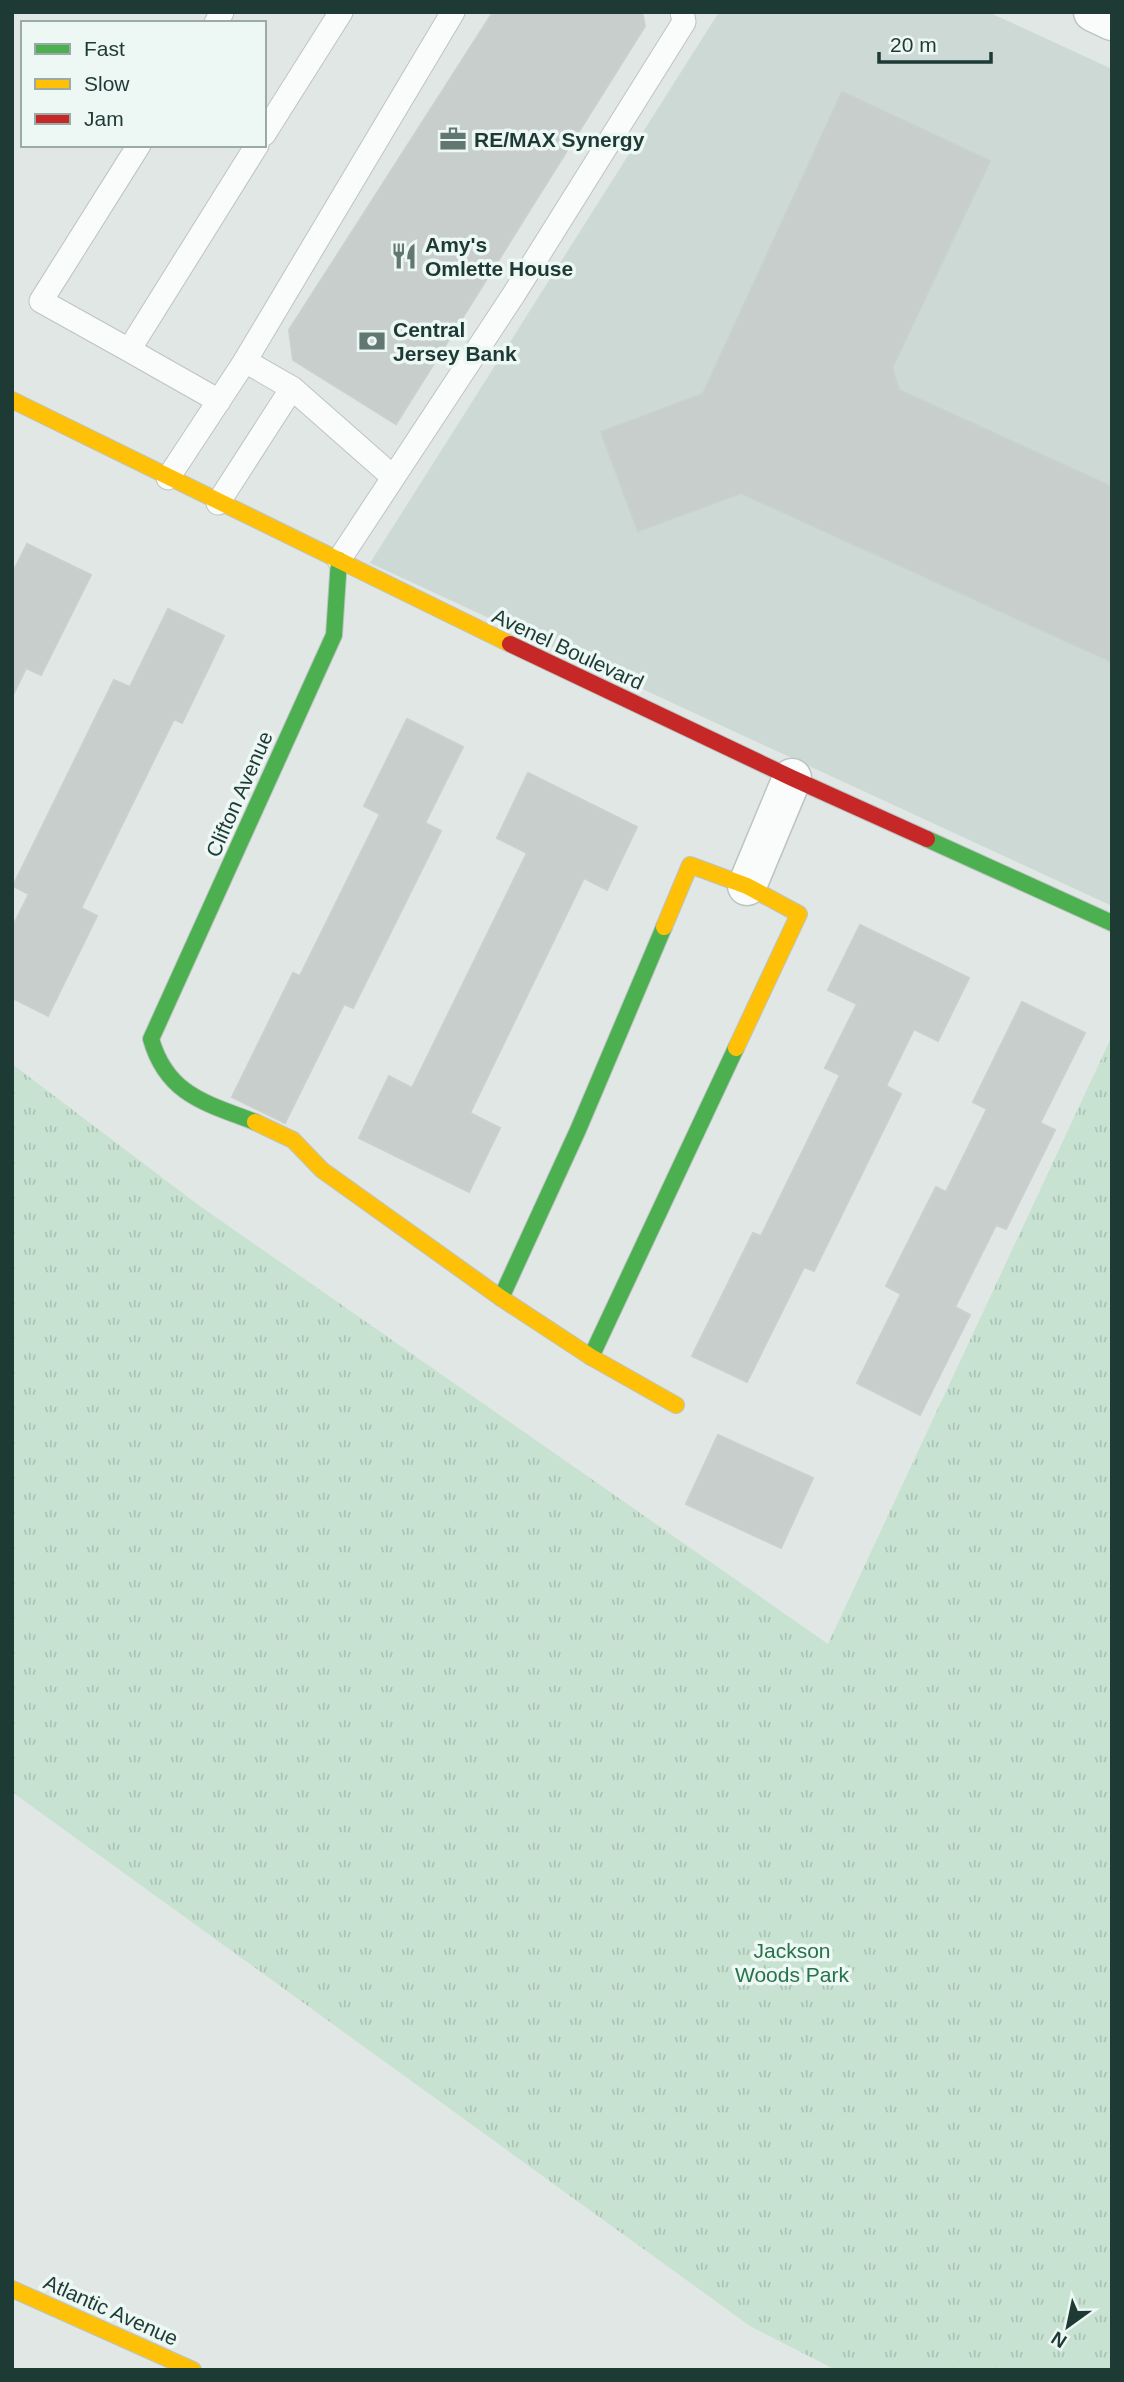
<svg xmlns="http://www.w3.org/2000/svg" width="1124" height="2382" font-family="Arial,sans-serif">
	<defs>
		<pattern id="park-tufts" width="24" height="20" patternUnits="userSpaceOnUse" patternTransform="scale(1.75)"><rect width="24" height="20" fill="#c8e2d2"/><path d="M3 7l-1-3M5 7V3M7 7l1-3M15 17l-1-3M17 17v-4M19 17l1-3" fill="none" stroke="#abc3b5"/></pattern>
	</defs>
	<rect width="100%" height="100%" fill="#e0e7e4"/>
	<path fill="#cdd9d4" d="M719,12h269l124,57v837l-742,-343z"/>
	<path fill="url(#park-tufts)" d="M1112,1036v1334h-276l-86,-44 -738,-534v-728l185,140 631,440z"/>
	<path fill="#c7cecb" stroke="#c9d0cd" stroke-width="2" d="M493,12h149l3,14 -249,398 -103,-64 -4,-30z
		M842,92l148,69 -98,207 7,22 213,97v175l-371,-169 -103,38 -37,-99 102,-38z
		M27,544l64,31 -50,100 -15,-7 -14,29v-123z
		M168,609l56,27 -42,87 -8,-4 -93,189 16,8 -49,100 -36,-18v-70l17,-34 -16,-8 101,-206 16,7z
		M407,719l56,28 -38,76 16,8 -88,177 -9,-4 -59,119 -53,-26 61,-124 7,3 80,-162 -16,-8z
		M528,773l109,54 -30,63 -23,-12 -114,235 30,15 -31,64 -110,-54 30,-62 23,12 115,-235 -30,-15z
		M860,925l109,53 -31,63 -24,-12 -28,57 15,8 -87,177 -10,-4 -57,115 -55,-26 61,-123 8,3 79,-161 -15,-7 32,-64 -29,-14z
		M1022,1002l63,31 -45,90 15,7 -49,99 -10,-4 -41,82 15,8 -50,100 -63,-32 44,-89 -15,-8 50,-99 10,5 41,-83 -14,-7z
		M718,1435l95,43 -32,70 -95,-44z"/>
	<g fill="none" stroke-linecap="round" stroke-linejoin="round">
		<g stroke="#bdc4c1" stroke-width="25">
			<path id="lane" d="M216,23l6,-11
				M264,134l77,-122
				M129,350l-88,-49 98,-156
				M245,361l47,27
				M219,401l-90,-51 128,-205
				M168,478l77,-117 208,-349
				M218,503l74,-115 101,89
				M339,560l175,-266 170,-272 -2,-10"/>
		</g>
		<g stroke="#bdc4c1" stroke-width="41">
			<path id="street" d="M1093,12l19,9
				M747,886l45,-108"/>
		</g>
		<g stroke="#bcc4c2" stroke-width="18">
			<path id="fast" d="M927,839l185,84
				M255,1122c-49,-19 -88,-27 -104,-83l183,-404 5,-75
				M501,1298l77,-168 86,-203
				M591,1357l145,-309"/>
		</g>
		<g stroke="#bcc4c2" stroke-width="18">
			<path id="slow" d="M12,400l498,244
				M664,927l26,-62 57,21 52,28 -63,134
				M255,1122l38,18 29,30 179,128 90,59 85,48
				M12,2289l181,81"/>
		</g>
		<g stroke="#bcc4c2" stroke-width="18">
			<path id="jam" d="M510,644l282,134 135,61"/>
		</g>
		<use href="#lane" stroke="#fafbfb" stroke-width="23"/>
		<use href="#street" stroke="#fafbfb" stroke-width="38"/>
		<use href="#fast" stroke="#4caf50" stroke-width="16"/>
		<use href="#slow" stroke="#ffc107" stroke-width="16"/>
		<use href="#jam" stroke="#c62828" stroke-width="16"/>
	</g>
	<defs>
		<g id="office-bare" transform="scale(2.1)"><path d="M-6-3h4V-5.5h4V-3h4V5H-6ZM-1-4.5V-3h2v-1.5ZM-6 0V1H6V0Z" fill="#627772" stroke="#edf7f3" stroke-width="2.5" paint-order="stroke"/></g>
		<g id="restaurant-bare" transform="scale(2.1)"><path d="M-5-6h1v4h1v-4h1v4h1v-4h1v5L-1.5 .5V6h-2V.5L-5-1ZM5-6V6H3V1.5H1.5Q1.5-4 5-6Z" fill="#627772" stroke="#edf7f3" stroke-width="2.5" paint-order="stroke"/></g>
		<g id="bank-bare" transform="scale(2.1)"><path d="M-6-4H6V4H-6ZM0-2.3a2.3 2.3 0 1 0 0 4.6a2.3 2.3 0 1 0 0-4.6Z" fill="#627772" stroke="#edf7f3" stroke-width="2.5" paint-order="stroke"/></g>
	</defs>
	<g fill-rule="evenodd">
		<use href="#office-bare" x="453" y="139"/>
		<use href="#restaurant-bare" x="404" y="256"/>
		<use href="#bank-bare" x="372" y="341"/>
	</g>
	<g text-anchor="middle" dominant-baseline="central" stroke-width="7" stroke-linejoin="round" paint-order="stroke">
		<g font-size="21" font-weight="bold" fill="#1e3a35" stroke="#edf7f3" text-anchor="start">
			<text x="474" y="139">RE/MAX Synergy</text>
			<text x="425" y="244">Amy's<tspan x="425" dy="24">Omlette House</tspan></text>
			<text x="393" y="329">Central<tspan x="393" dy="24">Jersey Bank</tspan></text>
		</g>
		<g font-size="21" fill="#1e3a35" stroke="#edf7f3">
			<text transform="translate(568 649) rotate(25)">Avenel Boulevard</text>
			<text transform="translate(239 794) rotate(-66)">Clifton Avenue</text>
			<text transform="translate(111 2310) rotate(24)">Atlantic Avenue</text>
		</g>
		<g font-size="21" fill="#26724b" stroke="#edf7f3">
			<text x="792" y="1950">Jackson<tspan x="792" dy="24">Woods Park</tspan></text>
		</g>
	</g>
	<rect width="1124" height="2382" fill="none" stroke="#1e3a35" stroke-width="28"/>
	<rect x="21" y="21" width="245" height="126" fill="#edf7f3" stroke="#9aaba7" stroke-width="2"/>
	<rect x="35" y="44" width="35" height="10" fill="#4caf50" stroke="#9aaba7" stroke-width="2"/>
	<text x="84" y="56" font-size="21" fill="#1e3a35">Fast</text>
	<rect x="35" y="79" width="35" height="10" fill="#ffc107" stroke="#9aaba7" stroke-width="2"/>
	<text x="84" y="91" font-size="21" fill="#1e3a35">Slow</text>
	<rect x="35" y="114" width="35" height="10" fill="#c62828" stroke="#9aaba7" stroke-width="2"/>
	<text x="84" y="126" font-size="21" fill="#1e3a35">Jam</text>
	<g transform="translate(1068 2326) rotate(213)" stroke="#edf7f3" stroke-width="5" paint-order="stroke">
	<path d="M0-5L12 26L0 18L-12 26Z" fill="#1e3a35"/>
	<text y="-10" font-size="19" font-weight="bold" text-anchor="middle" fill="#1e3a35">N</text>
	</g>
	<path d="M879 52v10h112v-10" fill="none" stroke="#1e3a35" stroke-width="3.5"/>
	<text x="890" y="52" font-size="21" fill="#1e3a35" stroke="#edf7f3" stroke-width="5" paint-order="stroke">20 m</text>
</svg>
